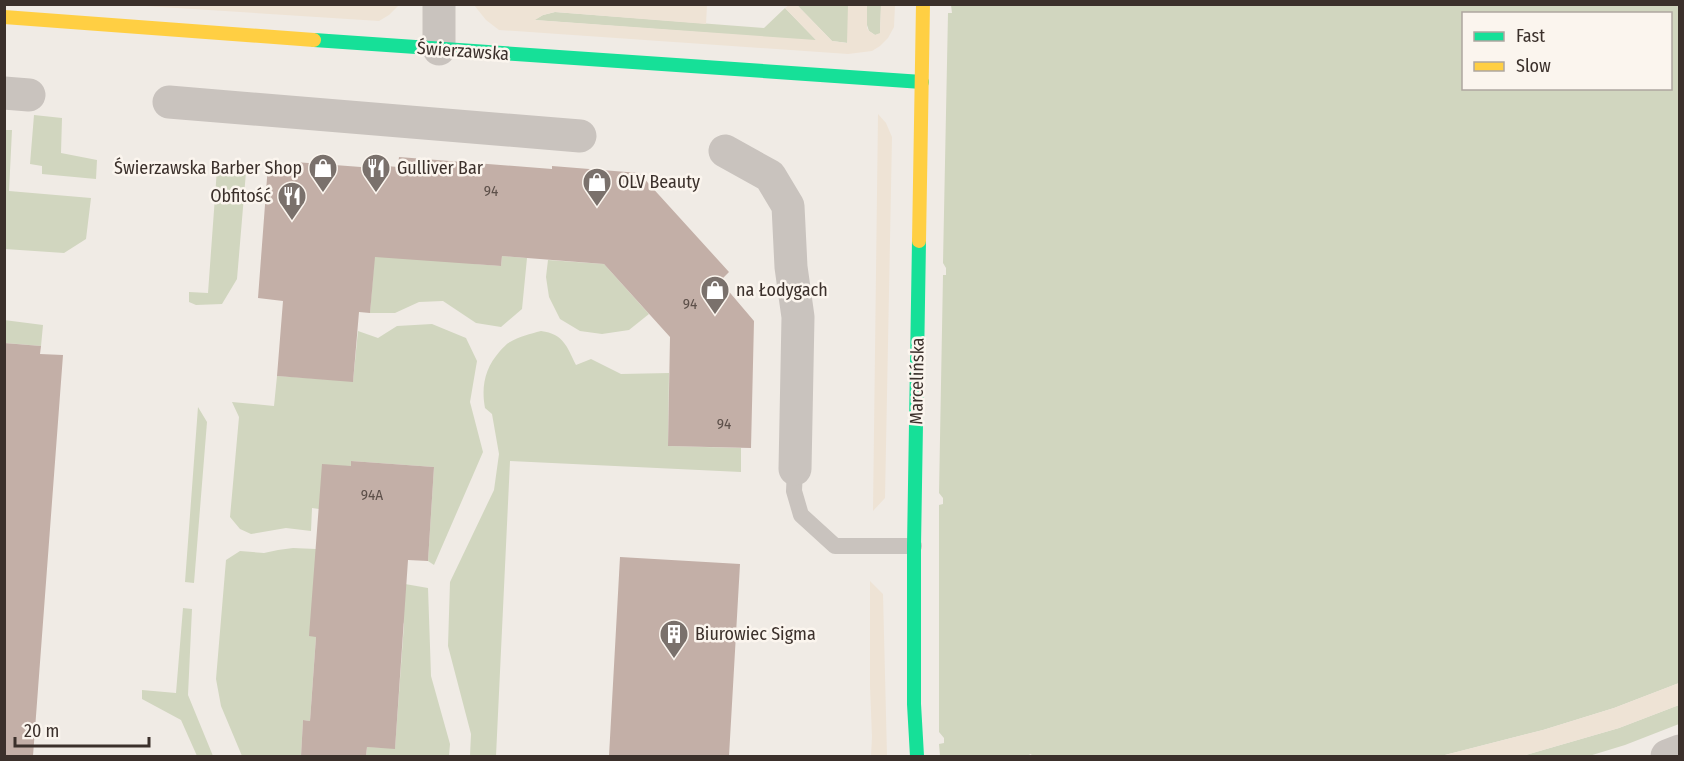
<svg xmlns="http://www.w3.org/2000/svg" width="1684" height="761" font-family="'Fira Sans Condensed',sans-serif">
	<rect width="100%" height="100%" fill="#f0ebe5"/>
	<path fill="#d1d6bf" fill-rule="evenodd" d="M797,5h51v38l-16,-2z
		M867,5h14l-1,29 -5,1 -6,-4 -2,-6z
		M951,5h728v678l-65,25 -71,22 -102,26h-409l-1,-2 -5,2h-86l-1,-12 5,-1v-5l-5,-6v-227l4,-1v-6l-4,-5 4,-218h3v-7l-3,-5 5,-250h4zM1464,14h206v74h-206z
		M785,8l32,33 -283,-21 9,-5 12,-3 209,16z
		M34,115l28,3 -1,35 36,7 -1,19 -54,-5v-8l-12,-2z
		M4,130h8l-3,61 82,7 -5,41 -22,14 -59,-4z
		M217,169l29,3 -9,107 -15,25 -26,1 -7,-3v-10l19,1z
		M377,221l98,43 26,2 1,-10 25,2 -5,51 -21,18 -25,-4 -33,-22 -24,1 -24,11h-25z
		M548,260l56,4 45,50 -20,16 -27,4 -22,-3 -20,-12 -11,-22 -3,-20z
		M4,320l39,5 -2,21 -36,-3z
		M432,324l34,14 11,23 -7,41 13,50 -49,113 -6,-4 6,-94 -83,-6v5l-32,43 -7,-1 -1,23 -25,-3 -35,6 -11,-5 -10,-12 9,-100 -7,-15 42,4 3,-30 76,5 5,-50 20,7 19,-12z
		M541,331c23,3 26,16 35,34l15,-6 30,15 48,-1 -1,73 73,2v24l-231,-11 -14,295h-26l1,-22 -23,-88 2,-64 44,-92 5,-36 -7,-40 -7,-6c-4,-22 0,-40 15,-57 3,-3 6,-7 10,-9 10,-6 20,-8 31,-11z
		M198,407l9,15 -13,161 -9,-1z
		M293,548l23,1v88l-6,84 -7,-1 -2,36h-59l-21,-50 -5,-27 10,-119 14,-9 24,2 14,-3z
		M382,580l46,8 3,88 19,68 -1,12h-83l1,-9 28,1 9,-124z
		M183,608l9,1 -4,86 25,61h-16l-16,-36 -39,-21v-9l34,3z
		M1679,705v19l-54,21 -36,11h-67l97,-28z"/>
	<path fill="#eee3d5" d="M362,5l21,1 1,-1h15l-10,10 -10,6 -249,-16z
		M474,5h233l-1,19 -151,-12 -12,3 -8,5 281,20 -31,-32 4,-3h8l35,36 15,2 1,-38h19v23l2,3 6,4 5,-2 1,-28h14l-1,22 -6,11 -8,8 -8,5 -24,3 -349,-24 -13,-10z
		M878,114l8,9 6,14 -7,361 -12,13z
		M870,581l13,13 4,162h-16l1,-19 -2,-51z
		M1679,683v22l-60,23 -97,28h-81l102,-26 71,-22z"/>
	<path fill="#c3afa7" d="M399,157l153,12v-3l87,7 90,99 -9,9 34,40 -3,127 -83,-2 2,-109 -66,-73 -102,-8 -1,10 -126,-9 -5,56 -11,-1 -6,70 -76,-6 6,-75 -25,-3 10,-133 27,2v-5l79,6 1,-3 23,2z
		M4,343l37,3 -1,8 23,1 -30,401h-29z
		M351,461l83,6 -6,94 -20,-1 -13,189 -28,-2 -1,9h-65l2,-36 7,1 6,-84 -7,-1 13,-172 29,2z
		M620,557l120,7 -11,192h-120z"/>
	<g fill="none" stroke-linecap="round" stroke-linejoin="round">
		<path stroke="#c9c3be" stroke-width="16" d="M795,469l-1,22 7,24 34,31h79"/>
		<path stroke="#c9c3be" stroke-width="33" d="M439,49v-45
			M4,93l25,2
			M169,102l411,34
			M725,151l45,25 18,30 3,61 7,50 -3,152
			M1667,756l13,-5"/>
		<path stroke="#16e098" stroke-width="14" d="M314,40l608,42
			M917,756l-3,-52v-158l5,-305"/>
		<path stroke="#ffcf43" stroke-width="14" d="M4,17l310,23
			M919,241l4,-237"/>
	</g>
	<defs>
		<g id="shop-pin" transform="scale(1.5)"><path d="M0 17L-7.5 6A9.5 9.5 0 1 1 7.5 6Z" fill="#7a716c" stroke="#fbf5ee"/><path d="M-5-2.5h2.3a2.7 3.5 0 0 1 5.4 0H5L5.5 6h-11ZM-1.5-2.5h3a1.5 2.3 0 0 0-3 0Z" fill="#fff"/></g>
		<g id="restaurant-pin" transform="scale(1.5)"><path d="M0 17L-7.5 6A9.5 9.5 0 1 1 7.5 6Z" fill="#7a716c" stroke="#fbf5ee"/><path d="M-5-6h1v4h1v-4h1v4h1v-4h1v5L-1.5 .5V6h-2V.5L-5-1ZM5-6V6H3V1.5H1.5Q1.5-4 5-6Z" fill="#fff"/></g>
		<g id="building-pin" transform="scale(1.5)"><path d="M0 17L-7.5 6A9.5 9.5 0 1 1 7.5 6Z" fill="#7a716c" stroke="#fbf5ee"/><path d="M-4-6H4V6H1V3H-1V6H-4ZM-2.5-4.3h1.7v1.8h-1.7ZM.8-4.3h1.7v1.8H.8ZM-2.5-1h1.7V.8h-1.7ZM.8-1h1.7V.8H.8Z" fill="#fff"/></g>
	</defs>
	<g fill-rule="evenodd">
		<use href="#shop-pin" x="323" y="168"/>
		<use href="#restaurant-pin" x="376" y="168"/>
		<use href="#shop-pin" x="597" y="182"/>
		<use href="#restaurant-pin" x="292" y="196"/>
		<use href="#shop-pin" x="715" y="290"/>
		<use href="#building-pin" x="674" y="634"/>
	</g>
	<g text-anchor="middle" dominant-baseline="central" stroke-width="5" stroke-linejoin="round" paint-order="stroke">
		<g font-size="15" fill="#5d504a">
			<text x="491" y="191">94</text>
			<text x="690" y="304">94</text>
			<text x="724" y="424">94</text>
			<text x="372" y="495">94A</text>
		</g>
		<g font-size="18" fill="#3b302b" stroke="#fbf5ee">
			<text transform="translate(463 51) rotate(4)">Świerzawska</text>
			<text transform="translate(917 381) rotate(-89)">Marcelińska</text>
		</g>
		<g font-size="18" fill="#3b302b" stroke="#fbf5ee" text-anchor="start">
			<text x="302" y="168" text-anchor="end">Świerzawska Barber Shop</text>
			<text x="397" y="168">Gulliver Bar</text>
			<text x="618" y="182">OLV Beauty</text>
			<text x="271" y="196" text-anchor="end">Obfitość</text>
			<text x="736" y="290">na Łodygach</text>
			<text x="695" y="634">Biurowiec Sigma</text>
		</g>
	</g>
	<rect width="1684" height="761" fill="none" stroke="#3b302b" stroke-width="12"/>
	<rect x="1462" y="12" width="210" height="78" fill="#fbf5ee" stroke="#aea6a0" stroke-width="1.5"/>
	<rect x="1474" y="32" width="30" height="9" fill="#16e098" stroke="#aea6a0" stroke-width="1.5"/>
	<text x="1516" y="42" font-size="18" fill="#3b302b">Fast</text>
	<rect x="1474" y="62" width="30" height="9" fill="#ffcf43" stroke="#aea6a0" stroke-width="1.5"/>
	<text x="1516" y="72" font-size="18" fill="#3b302b">Slow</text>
	<path d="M15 737v9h134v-9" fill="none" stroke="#3b302b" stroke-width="3"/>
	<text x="24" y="737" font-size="18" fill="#3b302b" stroke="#fbf5ee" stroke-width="4.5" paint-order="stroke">20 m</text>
</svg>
